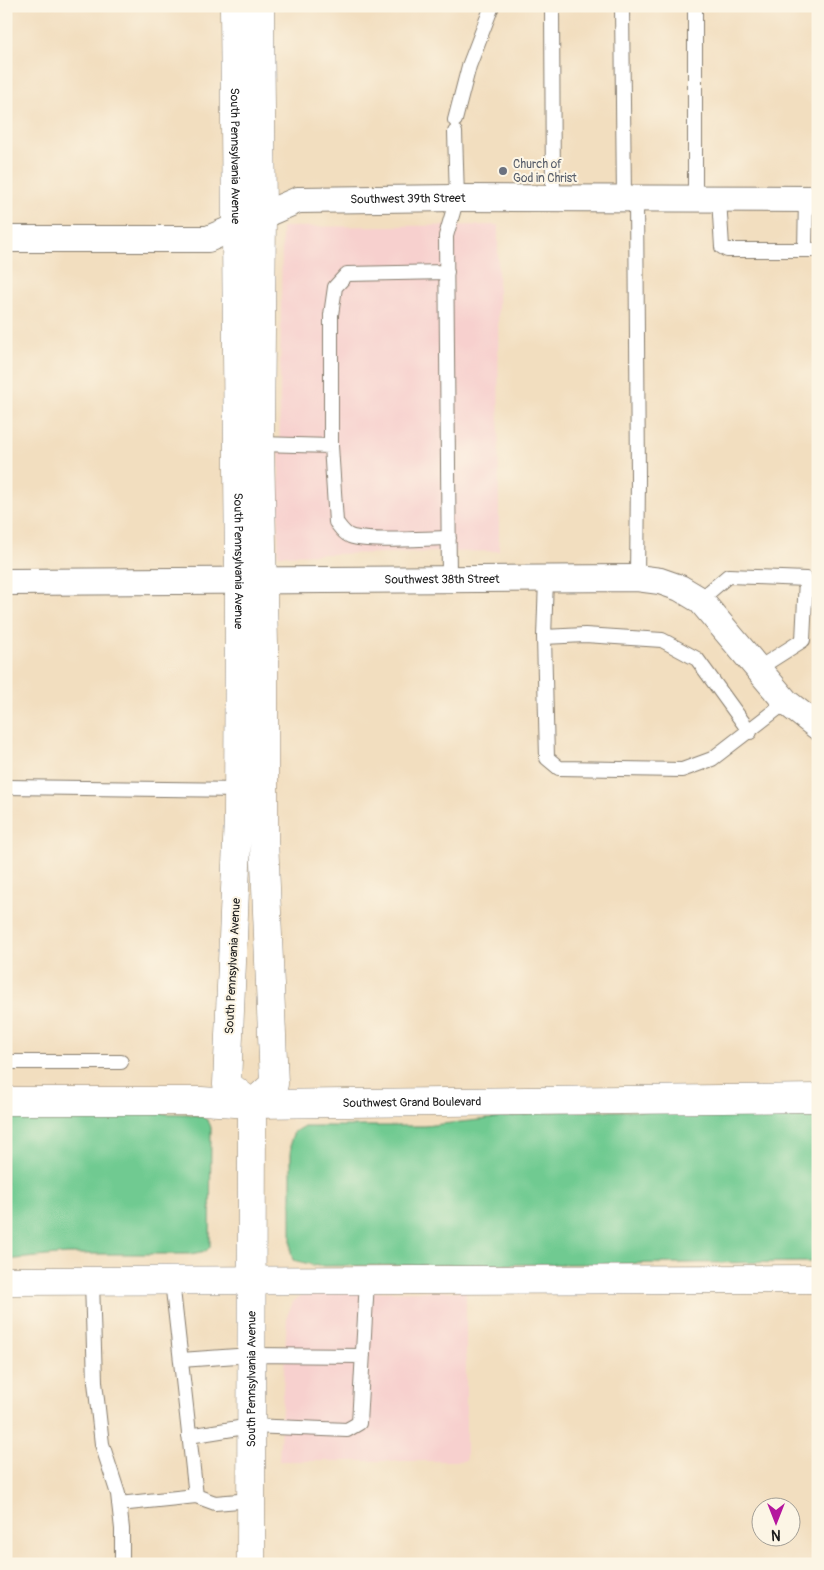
<svg xmlns="http://www.w3.org/2000/svg" width="824" height="1570" font-family="Pangolin,sans-serif">
	<rect width="100%" height="100%" fill="#fcf5e5"/>
	<filter id="ink" filterUnits="userSpaceOnUse"><feTurbulence type="fractalNoise" baseFrequency=".02" numOctaves="2"/><feDisplacementMap in="SourceGraphic" scale="10" xChannelSelector="R" yChannelSelector="G"/><feConvolveMatrix kernelMatrix="1 2 1 2 8 2 1 2 1" color-interpolation-filters="sRGB"/></filter>
	<filter id="wash" filterUnits="userSpaceOnUse"><feTurbulence type="fractalNoise" baseFrequency=".0096" numOctaves="4" result="noise"/><feDisplacementMap in="SourceGraphic" scale="20" xChannelSelector="R" yChannelSelector="G"/><feGaussianBlur stdDeviation="1.12" result="paint"/><feColorMatrix in="noise" values="0 0 0 0 0 0 0 0 0 0 0 0 0 0 0 0 0 1.4 0 .05"/><feComposite in="paint" operator="in"/></filter>
	<g filter="url(#wash)">
		<rect width="100%" height="100%" fill="#f2debf"/>
		<path fill="#f7d0ce" d="M498,225l1,326 -221,4 4,-328z
			M466,1291v170h-187l8,-145 6,-14 10,-8 17,-2z"/>
		<path fill="#6fca91" stroke="#467356" d="M6,1111l182,3c11,2 20,1 23,14l-1,119 -4,4 -15,3h-124l-61,6z
			M561,1111h257v151l-500,4 -25,-6 -2,-7v-114l3,-7 10,-6h120z"/>
	</g>
	<g filter="url(#ink)">
		<g fill="none" stroke-linecap="round" stroke-linejoin="round">
			<g stroke="#877d6e" stroke-width="16">
				<path id="service" d="M552,6l1,193
					M622,6l2,193
					M695,6v193
					M455,120l14,-54 23,-60
					M636,199l2,279 -1,100
					M719,199l3,48 5,3h91
					M805,250l1,-51
					M447,272l-100,2 -12,13 -4,28v131l5,76c4,5 7,11 14,14 19,7 76,2 99,2
					M260,444l71,2
					M449,579l-3,-343 11,-38 -2,-66
					M546,579l-2,58 3,121 12,10 123,2 30,-11 74,-57
					M700,600l28,-24 78,3 -3,61 -44,28
					M544,637l41,-2 77,5 35,19 53,73
					M6,787l237,3
					M6,1062h115
					M92,1281l3,101 7,62 16,50 4,35v35
					M172,1281l24,215 19,7 36,-3
					M181,1360l70,-5 112,1
					M189,1436l62,-10 96,4 12,-7 8,-142
					M119,1504l77,-8"/>
			</g>
			<g stroke="#877d6e" stroke-width="28">
				<g id="minor">
					<path id="s1" d="M6,239h202l90,-39 159,-2 361,1"/>
					<path id="s2" d="M6,582l631,-4 23,3 20,7 20,12 86,102 32,25"/>
				</g>
			</g>
			<g stroke="#877d6e" stroke-width="29">
				<g id="tertiary">
					<path id="s3" d="M6,1101h195l51,3 566,-6"/>
					<path d="M6,1281l812,-2"/>
				</g>
			</g>
			<g stroke="#877d6e" stroke-width="29">
				<g id="secondary">
					<path id="s4" d="M234,6l5,575 -1,236 -11,267 25,20"/>
					<path id="s5" d="M251,1564l1,-460 22,-20 -10,-246v-192l-4,-202 2,-229 -2,-209"/>
				</g>
			</g>
			<use href="#service" stroke="#fff" stroke-width="14"/>
			<use href="#minor" stroke="#fff" stroke-width="26"/>
			<use href="#tertiary" stroke="#fff" stroke-width="28"/>
			<use href="#secondary" stroke="#fff" stroke-width="28"/>
		</g>
	</g>
	<circle fill="#6b7280" stroke="#fcf5e5" stroke-width="2" cx="503" cy="171" r="5"/>
	<g text-anchor="middle" dominant-baseline="central" stroke-width="4" stroke-linejoin="round" paint-order="stroke">
		<g font-size="12" fill="#1c1c1c" stroke="#fcf5e5">
			<text stroke="none"><textPath href="#s4" startOffset="150">South Pennsylvania Avenue</textPath></text>
			<text stroke="none"><textPath href="#s1" startOffset="410">Southwest 39th Street</textPath></text>
			<text stroke="none"><textPath href="#s4" startOffset="555">South Pennsylvania Avenue</textPath></text>
			<text stroke="none"><textPath href="#s2" startOffset="436">Southwest 38th Street</textPath></text>
			<text transform="translate(233 966) rotate(-87)">South Pennsylvania Avenue</text>
			<text stroke="none"><textPath href="#s3" startOffset="406">Southwest Grand Boulevard</textPath></text>
			<text stroke="none"><textPath href="#s5" startOffset="185">South Pennsylvania Avenue</textPath></text>
		</g>
		<g font-size="12" fill="#5b616d" stroke="#fcf5e5" text-anchor="start">
			<text x="513" y="164">Church of<tspan x="513" dy="14">God in Christ</tspan></text>
		</g>
	</g>
	<rect width="824" height="1570" fill="none" stroke="#fcf5e5" stroke-width="25"/>
	<g transform="translate(776 1522) rotate(180)"><circle r="24" fill="#fcf5e5" stroke="#a29e95"/>
	<path d="M0-4L9 19L0 12L-9 19Z" fill="#b5179e"/>
	<text y="-8" font-size="14" font-weight="bold" text-anchor="middle" fill="#1c1c1c">N</text>
	</g>
</svg>
